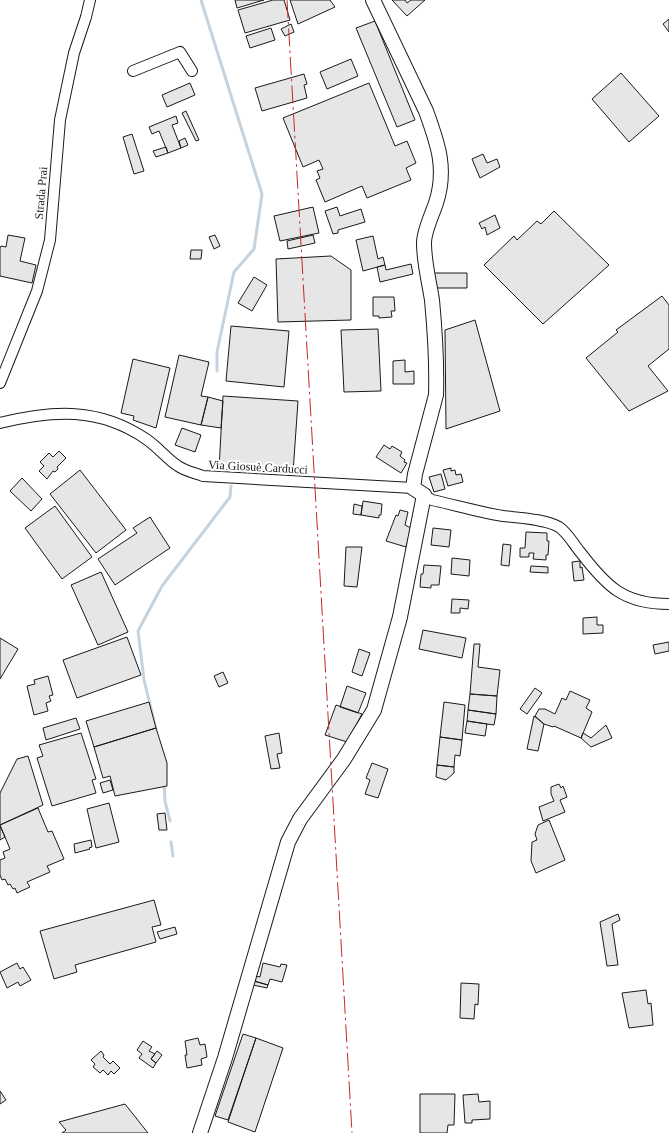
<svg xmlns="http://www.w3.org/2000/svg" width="669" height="1133" font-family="'Times New Roman',serif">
	<rect width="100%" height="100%" fill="#fff"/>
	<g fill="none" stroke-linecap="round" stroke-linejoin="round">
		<path stroke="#c6d2dc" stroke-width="3" d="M201,0l61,194 -8,55 -20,23 -17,80v19
			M156,729l-12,-49 -6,-49 24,-45 68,-89 1,-11
			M164,784l1,17 5,20
			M171,842l2,14"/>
	</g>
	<path fill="#e6e6e6" stroke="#1a1a1a" d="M235,0h29l-27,8z
		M273,0h11l6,20 -45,13 -7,-23z
		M290,0h40l5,7 -37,17z
		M392,0h13l2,3 4,-3h14l-18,16z
		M669,19v13l-6,-8z
		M375,21l40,99 -18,7 -41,-99z
		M291,24l3,8 -9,4 -4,-7z
		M271,28l4,12 -25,8 -4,-12z
		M351,59l7,17 -31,13 -7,-17z
		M621,73l38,43 -30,26 -37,-43z
		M304,74l3,10 -3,1 3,13 -45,13 -7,-23z
		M190,83l5,12 -28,12 -5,-12z
		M369,83l26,63 12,-5 9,22 -10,5 5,12 -44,18 -5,-12 -37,16 -9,-22 4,-2 -3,-7 6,-2 -4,-9 -16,7 -20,-49z
		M186,111l13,29 -3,1 -14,-28z
		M176,116l2,7 -6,2 9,23 -13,5 -9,-22 -7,3 -3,-7z
		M132,134l12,37 -10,3 -11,-37z
		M185,138l3,7 -7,3 -2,-7z
		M166,147l2,6 -12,4 -3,-6z
		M483,154l4,9 10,-4 3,8 -20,11 -8,-19z
		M313,207l6,26 -39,8 -6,-25z
		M337,207l3,9 21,-7 4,13 -27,8v3l-5,1 -8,-23z
		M554,211l55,54 -66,59 -59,-59 30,-29 3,4 20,-19 4,3z
		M495,215l5,13 -13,7 -2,-8 -3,2 -3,-6z
		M8,235l17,3 -5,23 16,4 -4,18 -32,-7v-28l1,-2 5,1z
		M215,235l5,11 -6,3 -5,-12z
		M313,235l2,8 -27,6 -1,-8z
		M373,236l5,23 5,-2 2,8 -22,6 -7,-31z
		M191,250h11l-1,9h-11z
		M331,256l20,14v50l-73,2 -2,-63z
		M411,264l2,10 -33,8 -3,-15 8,-2 1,5z
		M434,273h33v15h-33z
		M254,277l13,8 -15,26 -14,-8z
		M662,296l7,9v44l-21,17 20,25 -39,20 -43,-53 32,-26 -2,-2z
		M373,297h21l1,14h-4l1,6 -13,1v-2h-6z
		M475,320l25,91 -54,18 -1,-99z
		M231,326l58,5 -5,56 -58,-6z
		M378,329l3,62 -37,1 -3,-62z
		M179,355l30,7 -8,34 7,1 -7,28 -36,-8z
		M133,359l37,9 -14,60 -23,-8 1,-4 -13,-3z
		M405,360v12l9,-1v13h-21v-23z
		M223,396l75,5 -5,72 -74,-4z
		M208,397l15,4 -2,27 -20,-3z
		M182,428l19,7 -6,17 -20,-7z
		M384,445l6,4 2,-3 10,6 -2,4 5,4 -1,2 3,1 -6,10 -25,-16z
		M59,451l7,7 -9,9 1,2 -3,3 -2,-1 -6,8 -8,-8 5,-5 -4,-4 9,-9 4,4z
		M451,468v3l4,-1 1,5 5,-1 2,8 -15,4 -5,-16z
		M80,470l46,60 -30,23 -46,-59z
		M441,474l4,15 -11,3 -5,-15z
		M22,478l20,21 -11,12 -21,-20z
		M363,501l19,3 -1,11h-2v3l-18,-3z
		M354,504l8,2 -1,9 -8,-1z
		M55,506l37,51 -30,22 -37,-51z
		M400,510l8,2 -3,13 6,3 -5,19 -20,-6 10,-26 2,1z
		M150,517l20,31 -55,37 -17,-26 39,-26 -4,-5z
		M433,528l18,2 -2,17 -18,-2z
		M526,532l21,1v8h2l-1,14h-2v5l-13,-1 1,-6h-5v4h-9v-9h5z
		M503,544l8,1 -2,21 -8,-1z
		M346,547h16l-5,40 -13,-1z
		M452,558l18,2 -1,16 -18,-2z
		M580,561v7l2,-1 2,13 -10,1 -2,-19z
		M424,565l17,1 -2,19h-8v3l-11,-1 1,-13h2z
		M531,566l17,1v6l-18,-1z
		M101,572l27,60 -30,13 -27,-60z
		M452,599l17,1 -1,9 -8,-1v5h-9z
		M597,617v8h6v8l-20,1v-16z
		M423,630l43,8 -4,20 -43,-9z
		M127,637l14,38 -64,23 -14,-38z
		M0,638l18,11 -18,30z
		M669,642v9l-14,3 -2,-9z
		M474,644h6l-2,23 22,3 -3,26 -27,-2z
		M359,649l11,4 -8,23 -10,-4z
		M223,672l5,11 -9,4 -5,-11z
		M48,676l5,19 -4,1 2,5 -5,2 2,8 -14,4 -7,-29 8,-2 -1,-4z
		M347,686l19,7 -8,20 -18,-6z
		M535,688l7,5 -15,21 -7,-5z
		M570,691l20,9 -4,8 6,4 -11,26 -27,-12 -1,1 -9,-3 -9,-8 4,-7h6l10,5 7,-16 4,2z
		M470,694l27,2 -1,18 -28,-4z
		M149,702l7,26 -62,19 -8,-26z
		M444,702l21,3 -3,35 -22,-3z
		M336,705l26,9 -15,28 -22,-7z
		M468,710l28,4 -2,11 -27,-4z
		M534,716l10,8 -6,27 -11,-2z
		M76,718l4,11 -34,11 -3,-12z
		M467,721l20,3 -2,12 -20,-3z
		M606,725l6,13 -21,9 -10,-9 2,-5 8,5z
		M156,728l11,35v23l-52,10 -5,-20 -7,2 -9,-31z
		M81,733l15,46 -4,1 4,13 -44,13 -15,-48 6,-2 -4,-11z
		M279,733l3,20 -5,1 3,14 -9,1 -6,-33z
		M440,737l22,3 -2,16 -5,-1 -1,12 -17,-2z
		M28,756l15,49 -43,20v-32l17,-34z
		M372,763l16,6 -10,29 -13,-4 5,-14 -4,-2z
		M437,765l17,2v6l-8,7 -10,-3z
		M110,780l3,10 -10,3 -3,-10z
		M559,784l2,4 2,-2 4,11 -7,3 5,12 -22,9 -4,-14 15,-6 -3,-7v-7z
		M109,803l10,39 -23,6 -9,-39z
		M38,808l10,24 4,-1 12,28 -17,7 3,6 -23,10 3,5 -13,6 -2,-5 -2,1 -3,-5 -2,1 -3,-6 -3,1 -2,-5v-15l5,-2 -2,-6 7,-3 -10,-24z
		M165,813l2,17h-8l-2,-16z
		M549,820l16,40 -29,13 -5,-12 1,-19 5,-2 -2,-6 3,-9z
		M0,826l5,11 -5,3z
		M91,840l1,7 -3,1 1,1 -15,4 -1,-9z
		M154,900l7,25 -9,2 4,15 -81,23 2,7 -23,7 -14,-48z
		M618,914l2,6 -8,4 6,41 -11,1 -7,-44z
		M175,927l2,7 -17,5 -3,-7z
		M17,963l3,6 3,-2 8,13 -11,6 -2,-4 -11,6 -7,-16z
		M263,963l17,4 1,-3 6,1 -5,17 -12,-3 -2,6 -14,-4 1,-5 5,1z
		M254,981l14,4 -1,3 -14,-3z
		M461,983l18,1 -1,21 -3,-1 -1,15 -14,-1z
		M646,990l2,14 3,-1 2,22 -24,3 -7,-35z
		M243,1034l13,4 -28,82 -13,-4z
		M198,1038l2,7 5,-1 2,13 -6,2 1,6 -15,3 -2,-13h2l-2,-14z
		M256,1038l27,10 -28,84 -27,-10z
		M143,1041l9,6 -3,4 6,3 -4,5 5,4 -3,5 -14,-10 3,-4 -5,-4z
		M101,1051l3,4 -1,2 7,7 3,-3 7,7 -6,6 -3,-3 -3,4 -5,-5 -3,3 -7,-6 2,-3 -4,-4z
		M157,1051l5,4 -6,8 -5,-4z
		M0,1091l6,9 -6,4z
		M420,1094h35l-1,31h-6l-1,8h-27z
		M478,1094l1,8 11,-1v18l-18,1v3h-7l-2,-28z
		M125,1104l23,29h-86l4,-3 -7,-8z"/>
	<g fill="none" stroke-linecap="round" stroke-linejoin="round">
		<g stroke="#1a1a1a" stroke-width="12">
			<path id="street" d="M133,71l47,-19 12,19
				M0,383l37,-92 13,-51 10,-120 14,-67 12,-36 4,-17
				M0,423c53,-13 99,-16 146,16 12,8 21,20 32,27 7,5 17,7 25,10l210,12
				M424,495l8,5c23,5 47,12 71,16 16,2 42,3 56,11 9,6 15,18 22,26 26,34 43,51 88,51"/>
		</g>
		<g stroke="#1a1a1a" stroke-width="16">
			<path id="secondary" d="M200,1133l25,-75 63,-216 12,-23 44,-60 30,-49 26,-93 24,-122 -11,-7 2,-14 21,-79c1,-32 -1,-63 -4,-95 -3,-19 -8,-38 -8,-57 0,-12 8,-28 12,-40 11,-34 2,-59 -10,-92l-53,-111"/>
		</g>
		<use href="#street" stroke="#fff" stroke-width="10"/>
		<use href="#secondary" stroke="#fff" stroke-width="14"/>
		<path stroke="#c62828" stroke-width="1" stroke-dasharray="18 4 2.5 4" stroke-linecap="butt" d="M287,0l65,1133"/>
	</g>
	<g text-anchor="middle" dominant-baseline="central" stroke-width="4" stroke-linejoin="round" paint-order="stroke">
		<g font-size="12" fill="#1a1a1a" stroke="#fff">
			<text transform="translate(41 193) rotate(-85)">Strada Prai</text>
			<text transform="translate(258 467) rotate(3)">Via Giosuè Carducci</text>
		</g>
	</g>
</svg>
